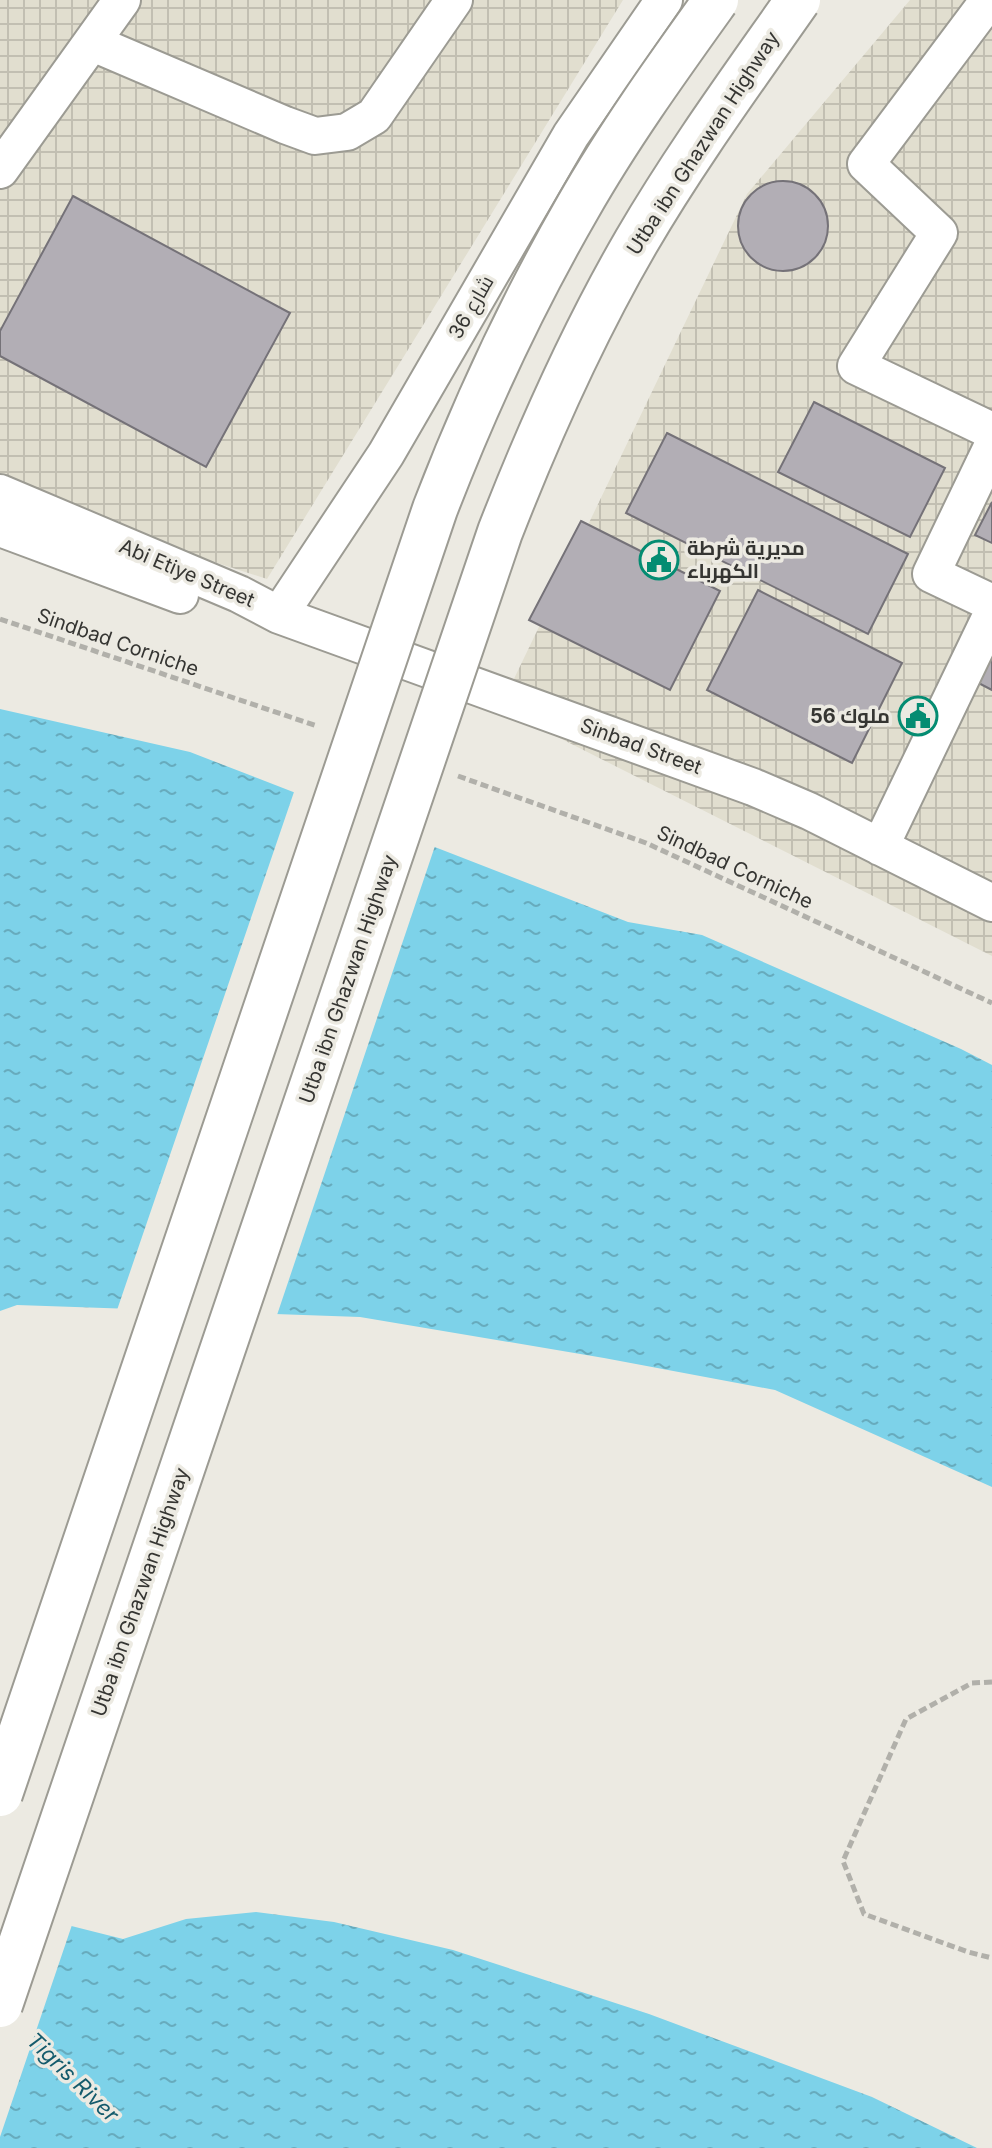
<svg xmlns="http://www.w3.org/2000/svg" width="992" height="2148" font-family="Inter,Cairo,sans-serif">
	<defs>
		<pattern id="industrial-grid" width="8" height="8" patternUnits="userSpaceOnUse" patternTransform="scale(2)"><rect width="8" height="8" fill="#e1decf"/><path d="M0 4h8M4 0v8" fill="none" stroke="#c2bfb2"/></pattern>
		<pattern id="water-ripples" width="26" height="14" patternUnits="userSpaceOnUse" patternTransform="scale(2)"><rect width="26" height="14" fill="#7dd2e9"/><path d="M2 4q2-2 4 0t4 0M15 11q2-2 4 0t4 0" fill="none" stroke="#67abbd"/></pattern>
	</defs>
	<rect width="100%" height="100%" fill="#eceae2"/>
	<path fill="url(#industrial-grid)" d="M0,0h623l-356,579 -267,-86z
		M910,0h82v956l-492,-248 247,-514z"/>
	<path fill="url(#water-ripples)" d="M0,709l190,43 438,170 74,13 259,114 31,16v422l-217,-97 -171,-32 -244,-41 -343,-12 -17,6z
		M0,1908l123,31 63,-20 70,-7 78,10 119,28 196,64 223,83 105,51h-977z"/>
	<path fill="#eceae2" d="M295,789l141,54 -160,475 -160,-5z
		M0,1904l73,18 -73,215z"/>
	<path fill="#b2aeb5" stroke="#757278" stroke-width="2" d="M738 226a45 45 0 1 1 90 0a45 45 0 1 1-90 0Z
		M73,196l217,117 -84,154 -206,-111v-25z
		M814,402l131,66 -35,69 -132,-65z
		M667,433l241,121 -40,80 -242,-121z
		M992,502v41l-17,-8z
		M581,521l139,70 -50,99 -141,-70z
		M758,590l144,73 -50,100 -145,-73z
		M992,623v67l-27,-14z"/>
	<g fill="none" stroke-linecap="round" stroke-linejoin="round">
		<g stroke="#9c9b93" stroke-width="40">
			<path id="minor" d="M989,0l-123,164 73,69 -83,133 136,65
				M93,43l192,82 30,11 32,-4 27,-16 80,-116
				M0,170l122,-170
				M992,447l-61,127 61,29
				M0,493l239,101 40,21 474,172 56,24 183,92
				M0,528l180,67
				M279,615l107,-161 185,-319 93,-135
				M880,847l112,-233"/>
		</g>
		<path stroke="#b1b0aa" stroke-width="5" stroke-dasharray="8 4" stroke-linecap="butt" d="M0,619l317,107
			M458,776l188,67 346,160
			M992,1682l-20,1 -66,36 -63,142 21,53 104,38 24,6"/>
		<use href="#minor" stroke="#fff" stroke-width="36"/>
		<g stroke="#9c9b93" stroke-width="48" stroke-linecap="butt">
			<path id="highway-bridge" d="M0,1794l435,-1285c40,-104 87,-205 143,-302 41,-72 90,-140 138,-207
				M0,2005l500,-1473c39,-100 82,-197 136,-290 49,-84 106,-162 162,-242"/>
		</g>
		<use href="#highway-bridge" stroke="#fff" stroke-width="44"/>
	</g>
	<defs>
		<g id="civic-ring" transform="scale(2)"><circle r="9.5" fill="#eceae2" stroke="#048c72" stroke-width="1.5"/><path d="M-.6-6.5H3V-4.5H.6V-3L4-1V1h2V6H-6V1h2V-1L-.6-3ZM-1.2 2.5V6h2.4V2.5Z" fill="#048c72"/></g>
	</defs>
	<g fill-rule="evenodd">
		<use href="#civic-ring" x="659" y="560"/>
		<use href="#civic-ring" x="918" y="716"/>
	</g>
	<g text-anchor="middle" dominant-baseline="central" stroke-width="7" stroke-linejoin="round" paint-order="stroke">
		<g font-size="20" fill="#353532" stroke="#eceae2">
			<text transform="translate(703 143) rotate(-57)">Utba ibn Ghazwan Highway</text>
			<text transform="translate(471 307) rotate(-60)">شارع 36</text>
			<text transform="translate(187 573) rotate(23)">Abi Etiye Street</text>
			<text transform="translate(118 642) rotate(19)">Sindbad Corniche</text>
			<text transform="translate(641 746) rotate(20)">Sinbad Street</text>
			<text transform="translate(735 867) rotate(25)">Sindbad Corniche</text>
			<text transform="translate(348 979) rotate(-71)">Utba ibn Ghazwan Highway</text>
			<text transform="translate(140 1592) rotate(-71)">Utba ibn Ghazwan Highway</text>
		</g>
		<g font-size="20" font-weight="bold" fill="#353532" stroke="#eceae2" text-anchor="start">
			<text x="687" y="548">مديرية شرطة<tspan x="687" dy="23">الكهرباء</tspan></text>
			<text x="890" y="716" text-anchor="end">ملوك 56</text>
		</g>
		<g font-size="22" font-style="italic" fill="#145b6c" stroke="#eceae2">
			<text transform="translate(73 2077) rotate(44)">Tigris River</text>
		</g>
	</g>
</svg>
